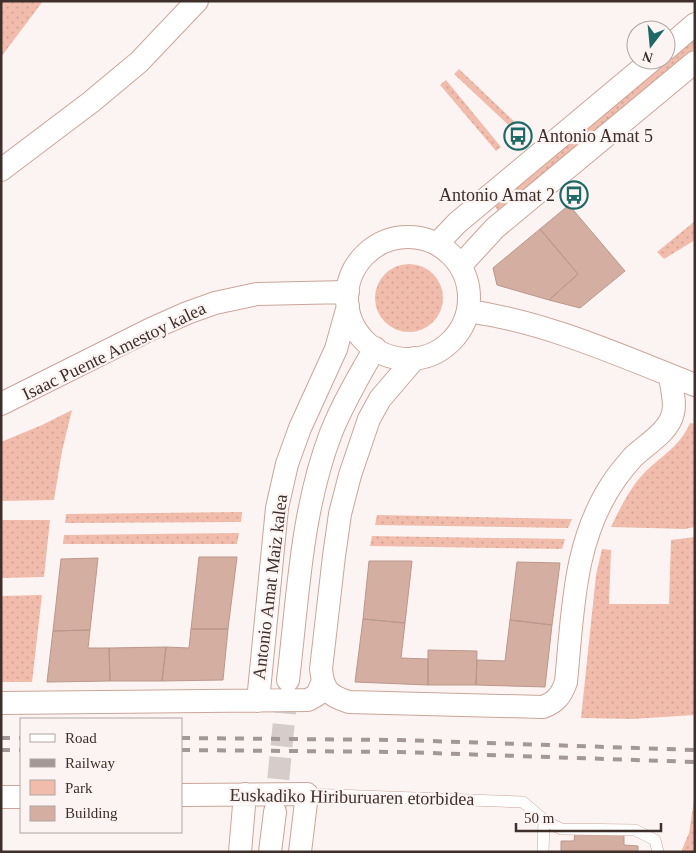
<svg xmlns="http://www.w3.org/2000/svg" width="696" height="853" font-family="Georgia,serif">
	<defs>
		<pattern id="green-dots" width="8" height="8" patternUnits="userSpaceOnUse" patternTransform="scale(1.25)"><rect width="8" height="8" fill="#f1bcab"/><path d="M2 2h.1M6 6h.1" fill="none" stroke="#d0a293" stroke-width="1.8" stroke-linecap="round"/></pattern>
	</defs>
	<rect width="100%" height="100%" fill="#fcf4f2"/>
	<path fill="url(#green-dots)" d="M3,1h40l-42,56v-53z
		M695,37v11l-196,164 -5,-7z
		M459,69l63,60 -5,4 -63,-59z
		M446,80l55,67 -5,4 -56,-66z
		M695,221v19l-31,19 -7,-7z
		M375 298a34 34 0 1 1 68 0a34 34 0 1 1-68 0Z
		M72,410l-10,41 -8,49 -53,1v-59l41,-17z
		M690,423l5,1v103l-10,2 -74,-2c9,-19 20,-41 35,-56 18,-17 34,-25 44,-48z
		M242,512l-1,10 -176,1 1,-9z
		M377,515l195,4 -4,9 -193,-3z
		M1,520h49l-6,57 -43,1z
		M239,533l-2,11h-174l1,-9z
		M372,536l193,3 -3,10 -192,-3z
		M695,537v178l-63,4 -51,-1 15,-143 6,-26 9,1 -2,54h60l2,-64z
		M42,595l-10,87h-31v-86z
		M695,794v58h-14l8,-19z"/>
	<path fill="#d3aea1" stroke="#bb978b" d="M569,205l56,66 -45,37 -31,-8 29,-26 -38,-45z
		M540,229l38,45 -29,26 -52,-15 -4,-17z
		M199,557h38l-9,72h-37z
		M98,558l-8,72 -37,1 8,-72z
		M369,561h43l-7,62 -42,-4z
		M517,562l43,1 -8,62 -42,-5z
		M363,619l42,4 -4,35 27,1v26l-73,-3z
		M510,620l42,5 -7,62 -69,-2 1,-25 28,1z
		M191,629h37l-5,51 -61,1 4,-34 23,1z
		M90,630l-2,18h21l1,33 -63,1 6,-51z
		M166,647l-4,34h-52l-1,-33z
		M428,650l49,1 -1,34h-48z
		M575,831l49,1v13l14,1v6h-77v-11h13z"/>
	<g fill="none" stroke-linecap="round" stroke-linejoin="round">
		<path stroke="#d6cdca" stroke-width="22" stroke-dasharray="22 11" stroke-linecap="butt" d="M275,812l13,-131"/>
		<g stroke="#caa599" stroke-width="12">
			<path id="service" d="M307,794l216,8 21,18 17,9 74,1 20,10 3,12
				M543,852l1,-32"/>
		</g>
		<g stroke="#caa599" stroke-width="24">
			<path id="minor" d="M666,49l29,-25
				M1,170l90,-68 48,-40 58,-61
				M347 298a61 61 0 1 1 122 0a61 61 0 1 1-122 0Z
				M437,244l20,-21 195,-163
				M460,266l35,-38 200,-166
				M468,311c79,11 153,45 227,74
				M415,358l-35,41 -11,20 -19,56 -10,39 -6,42 -13,113c2,21 8,27 28,33l194,5c13,-5 18,-11 23,-25 7,-70 7,-144 50,-204 5,-7 11,-14 17,-21 12,-12 36,-25 40,-44 3,-11 -2,-26 -3,-38
				M1,404l150,-75 36,-16 28,-10 42,-9 91,-2
				M288,680c10,-82 13,-169 43,-247 12,-30 28,-57 44,-85
				M258,701l19,-193 10,-44 13,-36 36,-79 12,-43
				M1,703l307,-3 9,-5 5,-12
				M181,795l126,-1 -7,58
				M1,797h20
				M240,852l5,-58
				M270,852l5,-40"/>
		</g>
		<use href="#service" stroke="#fff" stroke-width="11"/>
		<use href="#minor" stroke="#fff" stroke-width="22"/>
		<path stroke="#a39895" stroke-width="4" stroke-dasharray="9 9" stroke-linecap="butt" d="M1,738h20
			M181,738l220,2 294,10
			M1,750h20
			M181,750l219,2 295,10"/>
	</g>
	<defs>
		<g id="bus-ring" transform="scale(1.4375)"><circle r="9.5" fill="#fcf4f2" stroke="#1d6965" stroke-width="1.5"/><path d="M-5-6H5V4H4V6H2V4H-2V6H-4V4H-5ZM-3.5-4V0h7V-4ZM-3.5 1.2v1.5H-2V1.2ZM2 1.2v1.5H3.5V1.2Z" fill="#1d6965"/></g>
	</defs>
	<g fill-rule="evenodd">
		<use href="#bus-ring" x="518" y="136"/>
		<use href="#bus-ring" x="574" y="195"/>
	</g>
	<g text-anchor="middle" dominant-baseline="central" stroke-width="4.5" stroke-linejoin="round" paint-order="stroke">
		<g font-size="18" fill="#3e2f2a" stroke="#fcf4f2" text-anchor="start">
			<text x="537" y="136">Antonio Amat 5</text>
			<text x="555" y="195" text-anchor="end">Antonio Amat 2</text>
		</g>
		<g font-size="18" fill="#3e2f2a" stroke="#fcf4f2">
			<text transform="translate(114 351) rotate(-26)">Isaac Puente Amestoy kalea</text>
			<text transform="translate(270 587) rotate(-83)">Antonio Amat Maiz kalea</text>
			<text transform="translate(352 797) rotate(1)">Euskadiko Hiriburuaren etorbidea</text>
		</g>
	</g>
	<rect width="696" height="853" fill="none" stroke="#3e2f2a" stroke-width="5"/>
	<rect x="20" y="718" width="162" height="115" fill="#fcf4f2" stroke="#b0a5a2"/>
	<rect x="30" y="734" width="25" height="8" fill="#ffffff" stroke="#b0a5a2"/>
	<text x="65" y="743" font-size="15" fill="#3e2f2a">Road</text>
	<rect x="30" y="759" width="25" height="8" fill="#a39895" stroke="#b0a5a2"/>
	<text x="65" y="768" font-size="15" fill="#3e2f2a">Railway</text>
	<rect x="30" y="780" width="25" height="15" fill="#f1bcab" stroke="#b0a5a2"/>
	<text x="65" y="793" font-size="15" fill="#3e2f2a">Park</text>
	<rect x="30" y="806" width="25" height="15" fill="#d3aea1" stroke="#b0a5a2"/>
	<text x="65" y="818" font-size="15" fill="#3e2f2a">Building</text>
	<g transform="translate(651 45) rotate(196)"><circle r="24" fill="#fcf4f2" stroke="#b0a5a2"/>
	<path d="M0-4L9 19L0 12L-9 19Z" fill="#1d6965"/>
	<text y="-8" font-size="14" font-weight="bold" text-anchor="middle" fill="#3e2f2a">N</text>
	</g>
	<path d="M516 823v8h145v-8" fill="none" stroke="#3e2f2a" stroke-width="2.5"/>
	<text x="524" y="823" font-size="15" fill="#3e2f2a" stroke="#fcf4f2" stroke-width="4" paint-order="stroke">50 m</text>
</svg>
